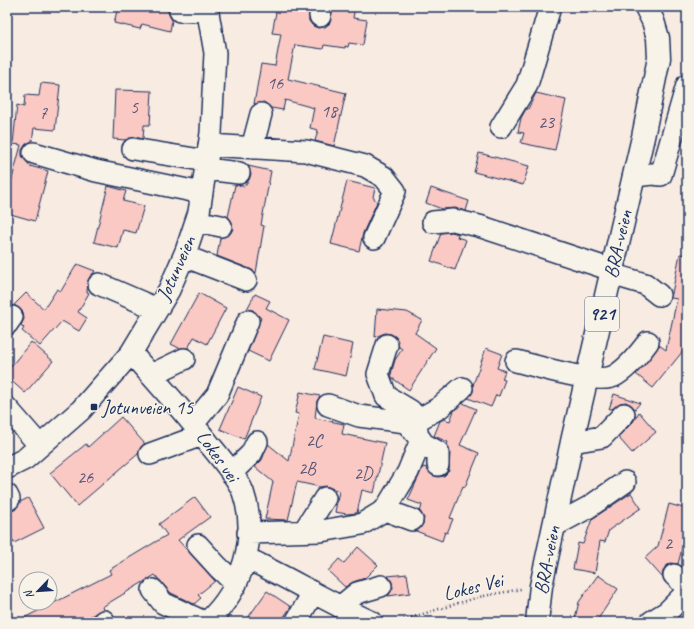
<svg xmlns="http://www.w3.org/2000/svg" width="694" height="629" font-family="Caveat,sans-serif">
	<rect width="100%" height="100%" fill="#f8ebe1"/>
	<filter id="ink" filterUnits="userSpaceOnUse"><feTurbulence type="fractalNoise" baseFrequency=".025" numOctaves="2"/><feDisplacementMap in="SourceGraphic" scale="8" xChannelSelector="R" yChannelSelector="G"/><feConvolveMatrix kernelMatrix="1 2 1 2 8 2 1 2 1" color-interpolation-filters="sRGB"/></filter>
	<g filter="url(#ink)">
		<path fill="#fac9c4" stroke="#1b2f5e" d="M118,7h51l-1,5 4,8 -2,11 -28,-7 -2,5 -26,-6z
			M277,7h32v14l4,5 5,2 7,-1 5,-4 3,-16h22l-2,11 14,2 -4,25 -14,-2 -1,4 -3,-1v2l-21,-3 -1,4 -28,-4 -7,34 58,14 -12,53 -19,-5 3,-11 -8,-2 4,-20 -29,-8 -2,10 -12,-2 -7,-6 -10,2 7,-40 14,2 6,-32 -9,-1z
			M41,83l19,2 -5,45 -21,-2 -2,13 -6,3 -4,6v6l8,10 18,5 -13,50 -28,-8v-15l14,-53 -8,-1 4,-39 7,2 1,-12 14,1z
			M115,90l37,1 -2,34h-6l-1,14 -8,-2 -9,3 -13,-1z
			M536,93l30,7 -11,50 -34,-7 3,-10 -6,-1 3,-14 5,-9h2z
			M479,153l50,13 -6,19 -49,-13z
			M248,166l23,5 -10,54 3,1 -8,47 -6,-4 -33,-13 3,-18 10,-4 3,-5 -1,-7 -4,-5 7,-32 9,1 5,-6 2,-6z
			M347,181l28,7 -2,9 4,5 -14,31 -4,18 -28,-7z
			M108,186l18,5 -3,10 21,5 -8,27 -13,-3 -5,18 -24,-6z
			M431,188l38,13 -3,10 -11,-3 -13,1 -16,-6z
			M452,232l6,2 -1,3 9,3 -11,30 -24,-9 10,-28z
			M680,254l7,1v91l-34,42 -17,-14 23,-29 7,5 11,-51 -6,-1z
			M77,264l18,7 -7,9 -1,12 2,1 -11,19 9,6 -8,13 -17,-10 -22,25 -18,-15 2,-3 -3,-3 3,-6 -1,-7 -4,-4 -5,-3 12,-12 18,16 13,-20 4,2z
			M199,293l27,15 -19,36 -13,-7 -6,11h-9l-8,-4z
			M255,294l15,7 -4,7 23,12 -20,41 -21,-10 13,-33 -8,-8 -6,-1z
			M377,309l30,3 15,8 -7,13 21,15 -27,42 -17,-12 -1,-4 4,-14 7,-11 -3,-2 -3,-10 -5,-3 -6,-1 -10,4z
			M323,337l30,7 -7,32 -31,-7z
			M31,342l22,19 -28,32 -18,-16v-6z
			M486,348l16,6 -5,14 8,3 -3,8 3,1 -6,16 -3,-1 -5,12 -23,-9 5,-6v-7z
			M238,387l23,10 -17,42 -24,-10z
			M300,392l20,4 -3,5 -2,17 29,6 -2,10 43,9 -11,50 -12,-3 -5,23 -10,1 -12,-2 4,-21 -13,-5 -6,1 -23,-5 -9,38 -23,-1 8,-37 -18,-15 7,-7 6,-16 21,17 10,-47 -4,-1z
			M614,394l26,9 -5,6 -9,-7 -6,1 -8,6h-3z
			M463,403l13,6 -16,36 19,8 -14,34 -2,-1 -13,32 3,1 -6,14 -2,-1 -3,9 -26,-10 7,-7 1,-6 -4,-6 2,-7 -14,-5 15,-33 4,1 5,7 6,2 6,-1 5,-5 1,-19 -3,-7 1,-3 -14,-6 6,-15 4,-2 6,2 4,-10z
			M639,412l17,20 -24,21 -14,-16 15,-15z
			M121,417l24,27 -4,3 -3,7 -61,52 -27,-33 36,-29 2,3z
			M631,493l10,15 -32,22 -4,12 -5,-1 -5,32 -22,-4 5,-26 5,1 9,-25z
			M195,497l15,20 -32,23 37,41 -17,14 3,3 -7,6 -23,-11 -16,-18 -53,32 1,2 -23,13h-64l95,-48 -2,-4 58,-35 -8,-11z
			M28,498l16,30 -30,15 -7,-13v-19l8,-1 5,-8z
			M669,504l18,5v20l-9,35 -7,-1 -6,4 -3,10 -17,-19 13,-12z
			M358,547l20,18 -13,13 -12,4 -8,5 -17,-16 11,-12 5,4z
			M407,574l3,19 -22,3 5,-8 -1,-6 -4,-6z
			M598,575l20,14 -22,33h-22l5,-20z
			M267,591l24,16 -11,15h-35z"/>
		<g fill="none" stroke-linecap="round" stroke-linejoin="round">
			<g stroke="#1b2f5e" stroke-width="24">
				<path id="minor" d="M180,11l28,-1
					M320,16l1,-9
					M501,127l26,-42 23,-78
					M209,145l97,6 59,15 19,11 11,14 -21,47
					M252,148l9,-34
					M133,149l74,12
					M34,153l62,18 106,22
					M206,169l33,4
					M635,176l17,-2 9,1 26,-90
					M196,221l25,5
					M433,222l20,-2 26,6 133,44
					M184,256l62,24
					M611,274l34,10 14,11
					M99,284l58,25
					M7,324l5,-7
					M387,345l-9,29 8,22 25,15 6,19
					M131,353c27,30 54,60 79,92 10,12 28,34 33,47 16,46 -1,98 -36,130
					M516,361c21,5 84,25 100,14 13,-8 23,-21 32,-33
					M151,375l33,-16
					M7,408l33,38
					M414,422l25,-14 23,-20
					M193,424l24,-29 31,-74
					M420,442l18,10v13
					M572,442l30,-5 22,-23
					M150,454l52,-19
					M7,468l18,-9 56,-49 50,-57 38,-63 17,-39 13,-39 12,-79 4,-80 -8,-46
					M231,473l20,-19 6,-12
					M7,495l2,4
					M385,510l27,10
					M554,526l35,-19 36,-25
					M304,531l21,-33
					M248,533l73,-2 41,-7 23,-14 23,-38 13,-32 -15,-18 -47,-6 -31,-11
					M198,545l20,22 18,17
					M246,558c43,20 83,45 126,64
					M674,575l13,12
					M153,590l10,13 41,19
					M340,607l17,-14 24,-7
					M104,621v1
					M296,622l17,-29
					M651,622l16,-10 20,-20"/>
			</g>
			<g stroke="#1b2f5e" stroke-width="25">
				<path id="major" d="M537,622l4,-36 32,-149 70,-300 16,-79 -1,-20 -5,-17 -7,-14"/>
			</g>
			<path stroke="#1b2f5e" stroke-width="2.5" stroke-dasharray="1 3" stroke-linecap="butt" d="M396,622l83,-25 42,-8"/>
			<use href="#minor" stroke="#f7f3e8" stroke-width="21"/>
			<use href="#major" stroke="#f7f3e8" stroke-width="22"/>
		</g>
	</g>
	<rect fill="#1b2f5e" stroke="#f7f3e8" stroke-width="1.5" x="90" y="403" width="8" height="8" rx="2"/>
	<g text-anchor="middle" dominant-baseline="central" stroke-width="3" stroke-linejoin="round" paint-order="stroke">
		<g font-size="18" fill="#535678">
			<text x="275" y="83">16</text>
			<text x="134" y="107">5</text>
			<text x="329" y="111">18</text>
			<text x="43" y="113">7</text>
			<text x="546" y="122">23</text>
			<text x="314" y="440">2C</text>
			<text x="307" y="468">2B</text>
			<text x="363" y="473">2D</text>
			<text x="85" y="477">26</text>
			<text x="668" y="543">2</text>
		</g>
		<rect fill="#f7f3e8" stroke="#5d6a87" stroke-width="1" x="585" y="297" width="34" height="34" rx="3"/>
		<g font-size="19" font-weight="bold" fill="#1b2f5e">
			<text x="602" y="314">921</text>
		</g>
		<g font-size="20" fill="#1b2f5e" stroke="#f7f3e8">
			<text transform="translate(618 244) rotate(-77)">BRA-veien</text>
			<text transform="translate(176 268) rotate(-66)">Jotunveien</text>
			<text transform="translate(218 456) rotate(54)">Lokes vei</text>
			<text transform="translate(547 560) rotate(-79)">BRA-veien</text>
			<text transform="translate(473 587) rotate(-14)">Lokes Vei</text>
		</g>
		<g font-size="20" fill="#1b2f5e" stroke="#f7f3e8" text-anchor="start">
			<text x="102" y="407">Jotunveien 15</text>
		</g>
	</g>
	<rect width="694" height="629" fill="none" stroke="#f7f3e8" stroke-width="24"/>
	<rect x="12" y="12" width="670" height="605" fill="none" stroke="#1b2f5e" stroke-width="1.5" filter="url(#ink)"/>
	<g transform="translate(38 591) rotate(245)"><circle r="19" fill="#f7f3e8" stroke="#9fa5b1"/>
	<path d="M0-3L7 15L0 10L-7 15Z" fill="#1b2f5e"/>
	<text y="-6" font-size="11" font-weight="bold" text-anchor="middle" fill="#1b2f5e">N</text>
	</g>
</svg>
